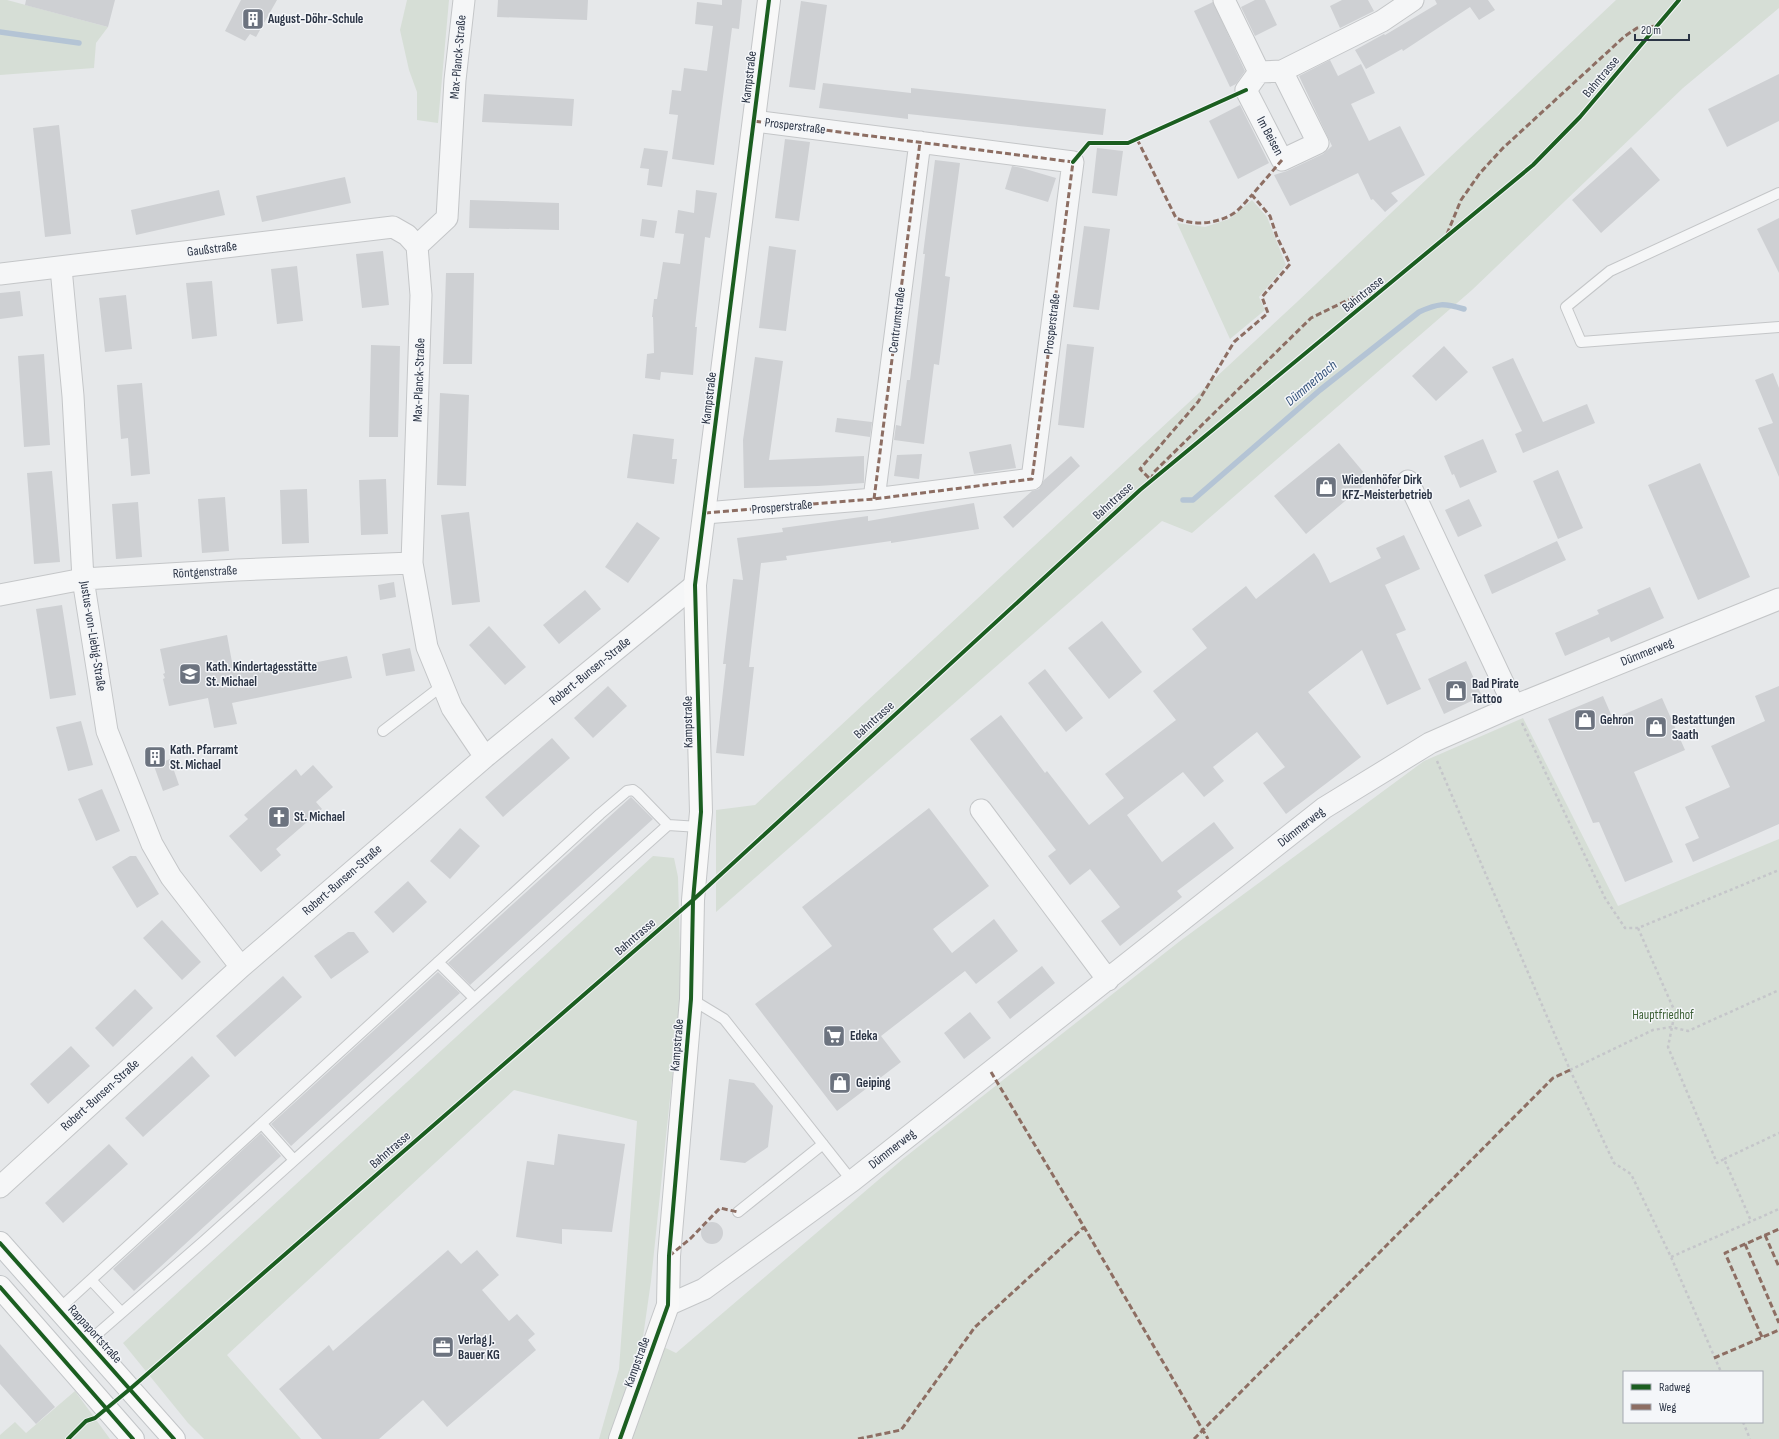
<svg xmlns="http://www.w3.org/2000/svg" width="1779" height="1439" font-family="'Sofia Sans Condensed',sans-serif">
	<rect width="100%" height="100%" fill="#e6e8ea"/>
	<path fill="#d6ded6" fill-rule="evenodd" d="M0,0h7l101,27 -12,16 -2,25 -94,7z
		M407,0h42l-11,123 -21,-3v-28l-8,-22 -9,-40z
		M1616,0h163v8l-96,80 -211,202 -280,243 -30,-12 -446,391v-102l39,-5 542,-503z
		M1252,200l15,17 19,48 -27,32 6,13 -35,29 -53,-116 28,4 24,-8z
		M1523,718l95,188 161,-67v600h-1180l20,-70 18,-248 -123,-31 -287,265 74,84h-97l-16,-16 -65,-80 530,-487 21,2 4,19 3,115 -30,289 -8,56 33,16 228,-195 276,-217 244,-180zM1624,1372h138v50h-138z
		M75,1391l35,48h-110v-4l15,-13 11,11z"/>
	<g fill="none" stroke-linecap="round" stroke-linejoin="round">
		<path stroke="#b4c4d5" stroke-width="5.5" d="M0,32l79,11
			M1183,500h10l127,-110 99,-78c20,-9 24,-9 45,-3"/>
	</g>
	<path fill="#ced0d3" d="M26,0h89l-7,27 -83,-22z
		M241,0h36l-21,37 -6,-3 -5,7 -20,-10z
		M498,0h90l-1,20 -90,-3z
		M722,0h20l-3,29 -7,-1 -18,137 -42,-6 6,-44 -9,-1 3,-24 9,1 3,-23 23,3 6,-45 -18,-2 2,-22 25,3z
		M1255,0h10l12,25 -22,11 -14,-29z
		M1342,0h26l6,11 -34,17 -10,-22z
		M1435,0h53l7,10 -16,10 -9,-13 -67,44 -1,-2 -36,20 -11,-19 29,-16 1,1 52,-31z
		M801,1l26,4 -12,85 -26,-3z
		M1213,2l32,69 -9,13 -6,3 -36,-76z
		M1330,60l8,16 23,-12 14,29 -24,11 18,37 31,-15 25,49 -34,18 7,8 -13,11 -12,-13 -2,1 -13,-27 -68,33 -16,-31 13,-4 36,-17 9,-8 -33,-70z
		M1779,74v47l-52,26 -19,-38z
		M823,83l88,10v-5l195,21 -3,26 -195,-21v5l-89,-11z
		M484,94l90,5 -2,27 -90,-4z
		M1240,105l29,58 -31,16 -29,-58z
		M59,125l12,109 -26,3 -12,-109z
		M785,139l25,3 -11,79 -24,-3z
		M1631,147l29,33 -59,53 -29,-33z
		M644,148l24,3 -6,36 -15,-2 2,-16 -9,-1z
		M1097,148l26,3 -6,45 -25,-3z
		M935,160l25,3 -15,113 5,1 -11,88 -5,-1 -10,80 -30,-4 2,-15 5,1 6,-46h3l15,-126h-2z
		M1012,166l10,2 34,10 -8,24 -43,-13z
		M345,177l6,26 -89,19 -6,-26z
		M219,190l6,25 -89,20 -5,-25z
		M696,190l21,3 -7,45 -5,-1 -10,90h2l-4,48 -32,-3 -1,8 -15,-2 2,-24 7,-1 -1,-36h-1l2,-18h3l6,-37 17,2 4,-30 -9,-1 3,-23 16,3z
		M470,200l89,3v27l-90,-2z
		M1779,218v55l-22,-44z
		M642,219l15,2 -3,17 -14,-2z
		M1084,226l26,3 -11,81 -26,-3z
		M769,246l27,4 -10,81 -27,-3z
		M383,251l6,54 -27,3 -6,-54z
		M297,266l6,55 -26,3 -6,-55z
		M446,273h28l-2,91h-29z
		M212,281l5,55 -25,3 -6,-56z
		M20,291l3,25 -23,3v-26z
		M126,295l6,54 -27,3 -6,-54z
		M1067,344l27,3 -10,81 -26,-3z
		M371,345l29,1 -2,91h-29z
		M1444,346l24,26 -32,29 -24,-25z
		M44,354l6,91 -26,2 -6,-91z
		M755,357l28,4 -14,99 95,-4v27l-46,3 -74,2 -1,-48z
		M1513,358l30,64 44,-18 8,19 -72,30 -8,-19 7,-3 -30,-64z
		M1773,373l6,15v89l-21,-49 15,-5 -18,-43z
		M142,383l8,91 -19,2 -3,-38 -7,1 -4,-54z
		M440,393l29,2 -3,91 -29,-1z
		M837,418l35,4 -2,15 -35,-5z
		M633,434l41,5 -2,20h5l-3,25 -47,-6z
		M1483,439l14,33 -37,16 -6,-14 -2,1 -8,-19z
		M1339,443l31,37 -64,54 -32,-38z
		M1011,444l5,24 -42,6 -5,-22z
		M922,454l-3,25 -25,-3 3,-21z
		M1071,456l9,10 -67,62 -10,-11 29,-26 7,-2 5,-9z
		M1700,463l50,114 -52,23 -50,-115z
		M1558,470l25,58 -25,11 -25,-58z
		M52,471l8,91 -26,2 -7,-91z
		M386,479l2,55 -27,1 -2,-55z
		M307,489l2,54 -27,1 -2,-54z
		M225,497l4,54 -27,2 -4,-54z
		M1469,499l13,27 -24,11 -13,-27z
		M138,502l4,55 -26,2 -4,-55z
		M974,503l5,26 -88,14v-2l-105,15 1,4 -26,3 -12,104h5l-10,89 -28,-3 10,-89h-3l10,-85 10,1 -6,-42 46,-6 -1,-4 86,-12v5z
		M469,512l11,90 -28,3 -11,-90z
		M637,522l23,16 -32,45 -23,-16z
		M1404,535l16,34 -35,16 21,45 -10,4 25,55 -34,16 -25,-55 -54,42 53,65 -75,57 -23,-31 22,-16 -28,-35 -44,35 11,14 -20,16 -21,-25 -56,43 35,47 52,-40 20,26 -57,43 5,6 -62,49 -19,-25 19,-14 -30,-38 -20,16 -22,-29 8,-6 -86,-111 31,-24 44,58 2,-2 42,54 35,-27 -19,-24 71,-54 -23,-29 54,-43 -15,-19 54,-43 10,13 58,-46 5,7 11,23 51,-25 -5,-10z
		M1557,541l9,19 -74,34 -8,-19z
		M394,582l2,15 -16,3 -2,-15z
		M1650,587l14,31 -53,24 -2,-5 -44,19 -10,-23 44,-19 -2,-4z
		M585,590l16,19 -42,35 -16,-19z
		M62,605l14,90 -26,4 -14,-90z
		M1102,621l40,51 -33,27 -41,-51z
		M489,626l37,41 -21,18 -36,-40z
		M227,635l7,38 30,-6 1,6 82,-17 5,22 -120,25 5,21 -23,4 -6,-30 -39,8 -6,-27 2,-1 -2,-4 2,-1 -5,-24z
		M410,648l5,23 -29,5 -4,-22z
		M1466,661l16,35 -38,18 -16,-35z
		M1045,669l38,49 -17,14 -38,-49z
		M608,686l19,20 -34,32 -19,-20z
		M1779,686v138l-86,38 -8,-18 14,-6 -14,-31 45,-20 -19,-41 54,-25 -10,-25z
		M1603,696l10,23 49,-21 23,52 -51,22 39,90 -48,20 -26,-60 -6,1 -45,-104z
		M81,721l12,44 -25,6 -12,-44z
		M552,738l18,20 -67,59 -18,-20z
		M170,759l9,26 -16,6 -9,-25z
		M313,765l20,22 -17,15 6,7 -46,40 5,6 -20,17 -32,-36 19,-17 -4,-4 52,-46 5,7z
		M102,789l18,42 -24,10 -18,-42z
		M631,797l22,22 -183,166 -22,-22z
		M929,808l60,78 -56,43 19,24 42,-34 24,32 -42,33 -11,-13 -84,65 20,26 -64,49 -82,-107 77,-58 -30,-39z
		M460,828l20,18 -30,33 -20,-18z
		M130,856h6l23,38 -22,14 -25,-41z
		M408,881l19,21 -34,31 -19,-21z
		M162,920l39,42 -19,18 -39,-42z
		M348,932h6l15,20 -38,27 -17,-23z
		M1042,966l13,17 -45,36 -13,-17z
		M438,972l22,21 -169,153 -20,-22z
		M283,976l19,21 -67,60 -19,-21z
		M135,989l18,19 -40,39 -18,-19z
		M970,1012l21,26 -27,21 -20,-26z
		M71,1046l19,20 -42,38 -18,-20z
		M192,1056l18,20 -67,61 -18,-19z
		M729,1079l25,4 19,23 -5,41 -23,16 -25,-3z
		M261,1133l20,23 -147,135 -21,-22z
		M558,1134l67,10 -13,88 -50,-3v15l-46,-7 11,-76 27,4z
		M109,1144l19,20 -65,59 -18,-20z
		M701 1233a11 11 0 1 1 22 0a11 11 0 1 1-22 0Z
		M448,1250l13,14 16,-14 22,25 -17,15 27,31 8,-7 18,20 -7,6 8,10 -89,77 -24,-27 -44,39h-57l-43,-50 50,-44 4,6z
		M0,1344l55,63 -19,17 -36,-40z"/>
	<g fill="none" stroke-linecap="round" stroke-linejoin="round">
		<g stroke="#c4c6c8" stroke-width="12">
			<path id="lane" d="M1779,193l-169,78 -44,36 15,35 198,-15
				M383,731l60,-46
				M438,962l36,36
				M691,999l33,20 128,162
				M262,1124l32,36
				M738,1212l85,-68
				M91,1280l30,32
				M59,1309l541,-495 27,-23 6,-1 4,3 31,32
				M88,1342l116,-101 464,-416 31,2"/>
		</g>
		<g stroke="#c4c6c8" stroke-width="23">
			<path id="street" d="M1224,0l35,72 23,-1 100,-50 31,-21
				M1259,72l-13,18 36,70 36,-17 -36,-72
				M417,246l4,49 -9,268 15,84 25,61 33,49
				M417,246l30,-28 8,-138 9,-80
				M61,268l12,128 10,183 24,152 45,113 19,33 70,90
				M0,274l393,-47 14,8 10,11
				M1408,481l106,225
				M874,499l46,-357
				M705,513l169,-14 158,-20 41,-317 -319,-41
				M0,595l83,-16 154,-9 175,-7
				M981,810l127,170
				M0,1187l241,-220 244,-210 210,-172
				M668,1305l36,-16 148,-108 472,-373 106,-65 84,-37 265,-107"/>
		</g>
		<g stroke="#c4c6c8" stroke-width="24">
			<path id="secondary" d="M620,1439l48,-134 1,-49 22,-257 2,-99 8,-88 -6,-227 74,-585"/>
		</g>
		<g stroke="#c2c5c8" stroke-width="24">
			<path id="primary" d="M0,1243l174,196
				M0,1287l133,152"/>
		</g>
		<path stroke="#c5c6ca" stroke-width="2.5" stroke-dasharray="3 3" stroke-linecap="butt" d="M1522,723l83,175 20,30h13l141,-58
			M1437,761l133,309 44,93 17,11 40,83 50,115
			M1638,928l37,84 -7,35 49,116 7,-4 27,62
			M1570,1070l83,-40 18,-3 17,4 91,-41
			M1724,1159l55,-26
			M1671,1257l108,-48
			M1743,1422l7,17"/>
		<use href="#lane" stroke="#f5f6f7" stroke-width="10"/>
		<use href="#street" stroke="#f5f6f7" stroke-width="21"/>
		<use href="#secondary" stroke="#f8f8f8" stroke-width="22"/>
		<use href="#primary" stroke="#f8f8f8" stroke-width="22"/>
		<path stroke="#8d6e63" stroke-width="3" stroke-dasharray="6 3" stroke-linecap="butt" d="M1137,139l39,79c18,8 38,6 55,-3 8,-4 15,-14 21,-20
			M1282,160l-30,35 18,21 7,21 13,27 -28,33 6,16 -34,29 -36,60 -58,67 11,11 3,-8 157,-154 45,-22 19,-3
			M1447,234l14,-34 19,-27 23,-25 122,-112 12,-8 20,-2
			M874,499l46,-357
			M705,513l169,-14 158,-20 41,-317 -319,-41
			M991,1072l93,155 124,212
			M1765,1235l14,32
			M1745,1244l34,79
			M669,1256l21,-17 30,-31 18,4
			M1762,1337l-37,-84 54,-24
			M1714,1358l65,-28
			M858,1439l43,-9 74,-103 109,-100
			M1194,1439l359,-361 17,-8"/>
		<g stroke="#f4f6f9" stroke-width="6">
			<path id="cycleway" d="M1073,162l16,-19h39l118,-53
				M0,1243l174,196
				M0,1287l133,152
				M68,1439l18,-18 9,-3 35,-29 563,-489 447,-410 393,-325 47,-48 99,-117
				M620,1439l48,-134 1,-49 22,-257 2,-99 8,-88 -6,-227 74,-585"/>
		</g>
		<use href="#cycleway" stroke="#1b5e20" stroke-width="4"/>
	</g>
	<defs>
		<g id="building-square" transform="scale(1.15)"><rect x="-9" y="-9" width="18" height="18" rx="4" fill="#6c737f" stroke="#f4f6f9"/><path d="M-4-6H4V6H1V3H-1V6H-4ZM-2.5-4.3h1.7v1.8h-1.7ZM.8-4.3h1.7v1.8H.8ZM-2.5-1h1.7V.8h-1.7ZM.8-1h1.7V.8H.8Z" fill="#fff"/></g>
		<g id="shop-square" transform="scale(1.15)"><rect x="-9" y="-9" width="18" height="18" rx="4" fill="#6c737f" stroke="#f4f6f9"/><path d="M-5-2.5h2.3a2.7 3.5 0 0 1 5.4 0H5L5.5 6h-11ZM-1.5-2.5h3a1.5 2.3 0 0 0-3 0Z" fill="#fff"/></g>
		<g id="school-square" transform="scale(1.15)"><rect x="-9" y="-9" width="18" height="18" rx="4" fill="#6c737f" stroke="#f4f6f9"/><path d="M0-5L7-2L0 1L-7-2ZM-4 1L0 2.5L4 1V4Q0 6-4 4Z" fill="#fff"/></g>
		<g id="church-square" transform="scale(1.15)"><rect x="-9" y="-9" width="18" height="18" rx="4" fill="#6c737f" stroke="#f4f6f9"/><path d="M-1.2-6h2.4v3.5h3.3v2.4h-3.3V6h-2.4V-.1h-3.3v-2.4h3.3Z" fill="#fff"/></g>
		<g id="supermarket-square" transform="scale(1.15)"><rect x="-9" y="-9" width="18" height="18" rx="4" fill="#6c737f" stroke="#f4f6f9"/><path d="M-6-5.5h2.5l.6 2H6L4.5 2H-2.5L-4.4-4H-6ZM-1.5 3.2a1.3 1.3 0 1 0 .1 0ZM3 3.2a1.3 1.3 0 1 0 .1 0Z" fill="#fff"/></g>
		<g id="office-square" transform="scale(1.15)"><rect x="-9" y="-9" width="18" height="18" rx="4" fill="#6c737f" stroke="#f4f6f9"/><path d="M-6-3h4V-5.5h4V-3h4V5H-6ZM-1-4.5V-3h2v-1.5ZM-6 0V1H6V0Z" fill="#fff"/></g>
	</defs>
	<g fill-rule="evenodd">
		<use href="#building-square" x="253" y="19"/>
		<use href="#shop-square" x="1326" y="487"/>
		<use href="#school-square" x="190" y="674"/>
		<use href="#shop-square" x="1456" y="691"/>
		<use href="#shop-square" x="1585" y="720"/>
		<use href="#shop-square" x="1656" y="727"/>
		<use href="#building-square" x="155" y="757"/>
		<use href="#church-square" x="279" y="817"/>
		<use href="#supermarket-square" x="834" y="1036"/>
		<use href="#shop-square" x="840" y="1083"/>
		<use href="#office-square" x="443" y="1347"/>
	</g>
	<g text-anchor="middle" dominant-baseline="central" stroke-width="3" stroke-linejoin="round" paint-order="stroke">
		<g font-size="13" font-weight="bold" fill="#2b3445" stroke="#f4f6f9" text-anchor="start">
			<text x="268" y="19">August-Döhr-Schule</text>
			<text x="1342" y="480">Wiedenhöfer Dirk<tspan x="1342" dy="15">KFZ-Meisterbetrieb</tspan></text>
			<text x="206" y="667">Kath. Kindertagesstätte<tspan x="206" dy="15">St. Michael</tspan></text>
			<text x="1472" y="684">Bad Pirate<tspan x="1472" dy="15">Tattoo</tspan></text>
			<text x="1600" y="720">Gehron</text>
			<text x="1672" y="720">Bestattungen<tspan x="1672" dy="15">Saath</tspan></text>
			<text x="170" y="750">Kath. Pfarramt<tspan x="170" dy="15">St. Michael</tspan></text>
			<text x="294" y="817">St. Michael</text>
			<text x="850" y="1036">Edeka</text>
			<text x="856" y="1083">Geiping</text>
			<text x="458" y="1340">Verlag J.<tspan x="458" dy="15">Bauer KG</tspan></text>
		</g>
		<g font-size="13" fill="#2b3445" stroke="#f4f6f9">
			<text transform="translate(458 57) rotate(-85)">Max-Planck-Straße</text>
			<text transform="translate(749 77) rotate(-83)">Kampstraße</text>
			<text transform="translate(1601 77) rotate(-50)">Bahntrasse</text>
			<text transform="translate(795 126) rotate(7)">Prosperstraße</text>
			<text transform="translate(1270 136) rotate(62)">Im Beisen</text>
			<text transform="translate(212 249) rotate(-7)">Gaußstraße</text>
			<text transform="translate(1363 294) rotate(-39)">Bahntrasse</text>
			<text transform="translate(897 320) rotate(-83)">Centrumstraße</text>
			<text transform="translate(1052 324) rotate(-83)">Prosperstraße</text>
			<text transform="translate(419 380) rotate(-88)">Max-Planck-Straße</text>
			<text transform="translate(709 398) rotate(-83)">Kampstraße</text>
			<text transform="translate(1113 501) rotate(-42)">Bahntrasse</text>
			<text transform="translate(782 507) rotate(-5)">Prosperstraße</text>
			<text transform="translate(205 572) rotate(-3)">Röntgenstraße</text>
			<text transform="translate(93 636) rotate(81)">Justus-von-Liebig-Straße</text>
			<text transform="translate(1647 652) rotate(-22)">Dümmerweg</text>
			<text transform="translate(590 671) rotate(-39)">Robert-Bunsen-Straße</text>
			<text transform="translate(874 720) rotate(-42)">Bahntrasse</text>
			<text transform="translate(688 722) rotate(-91)">Kampstraße</text>
			<text transform="translate(1301 827) rotate(-38)">Dümmerweg</text>
			<text transform="translate(342 880) rotate(-41)">Robert-Bunsen-Straße</text>
			<text transform="translate(635 937) rotate(-41)">Bahntrasse</text>
			<text transform="translate(677 1045) rotate(-85)">Kampstraße</text>
			<text transform="translate(100 1095) rotate(-42)">Robert-Bunsen-Straße</text>
			<text transform="translate(892 1149) rotate(-38)">Dümmerweg</text>
			<text transform="translate(390 1150) rotate(-41)">Bahntrasse</text>
			<text transform="translate(95 1334) rotate(48)">Rappaportstraße</text>
			<text transform="translate(637 1362) rotate(-70)">Kampstraße</text>
		</g>
		<g font-size="13" fill="#3f6138" stroke="#f4f6f9">
			<text x="1663" y="1015">Hauptfriedhof</text>
		</g>
		<g font-size="14" font-style="italic" fill="#34527a" stroke="#f4f6f9">
			<text transform="translate(1311 383) rotate(-40)">Dümmerbach</text>
		</g>
	</g>
	<rect x="1623" y="1371" width="140" height="52" fill="#f4f6f9" stroke="#a4a8b1"/>
	<rect x="1631" y="1384" width="20" height="6" fill="#1b5e20" stroke="#a4a8b1"/>
	<text x="1659" y="1391" font-size="12" fill="#2b3445">Radweg</text>
	<rect x="1631" y="1404" width="20" height="6" fill="#8d6e63" stroke="#a4a8b1"/>
	<text x="1659" y="1411" font-size="12" fill="#2b3445">Weg</text>
	<path d="M1635 34v6h54v-6" fill="none" stroke="#2b3445" stroke-width="2"/>
	<text x="1641" y="34" font-size="12" fill="#2b3445" stroke="#f4f6f9" stroke-width="3" paint-order="stroke">20 m</text>
</svg>
